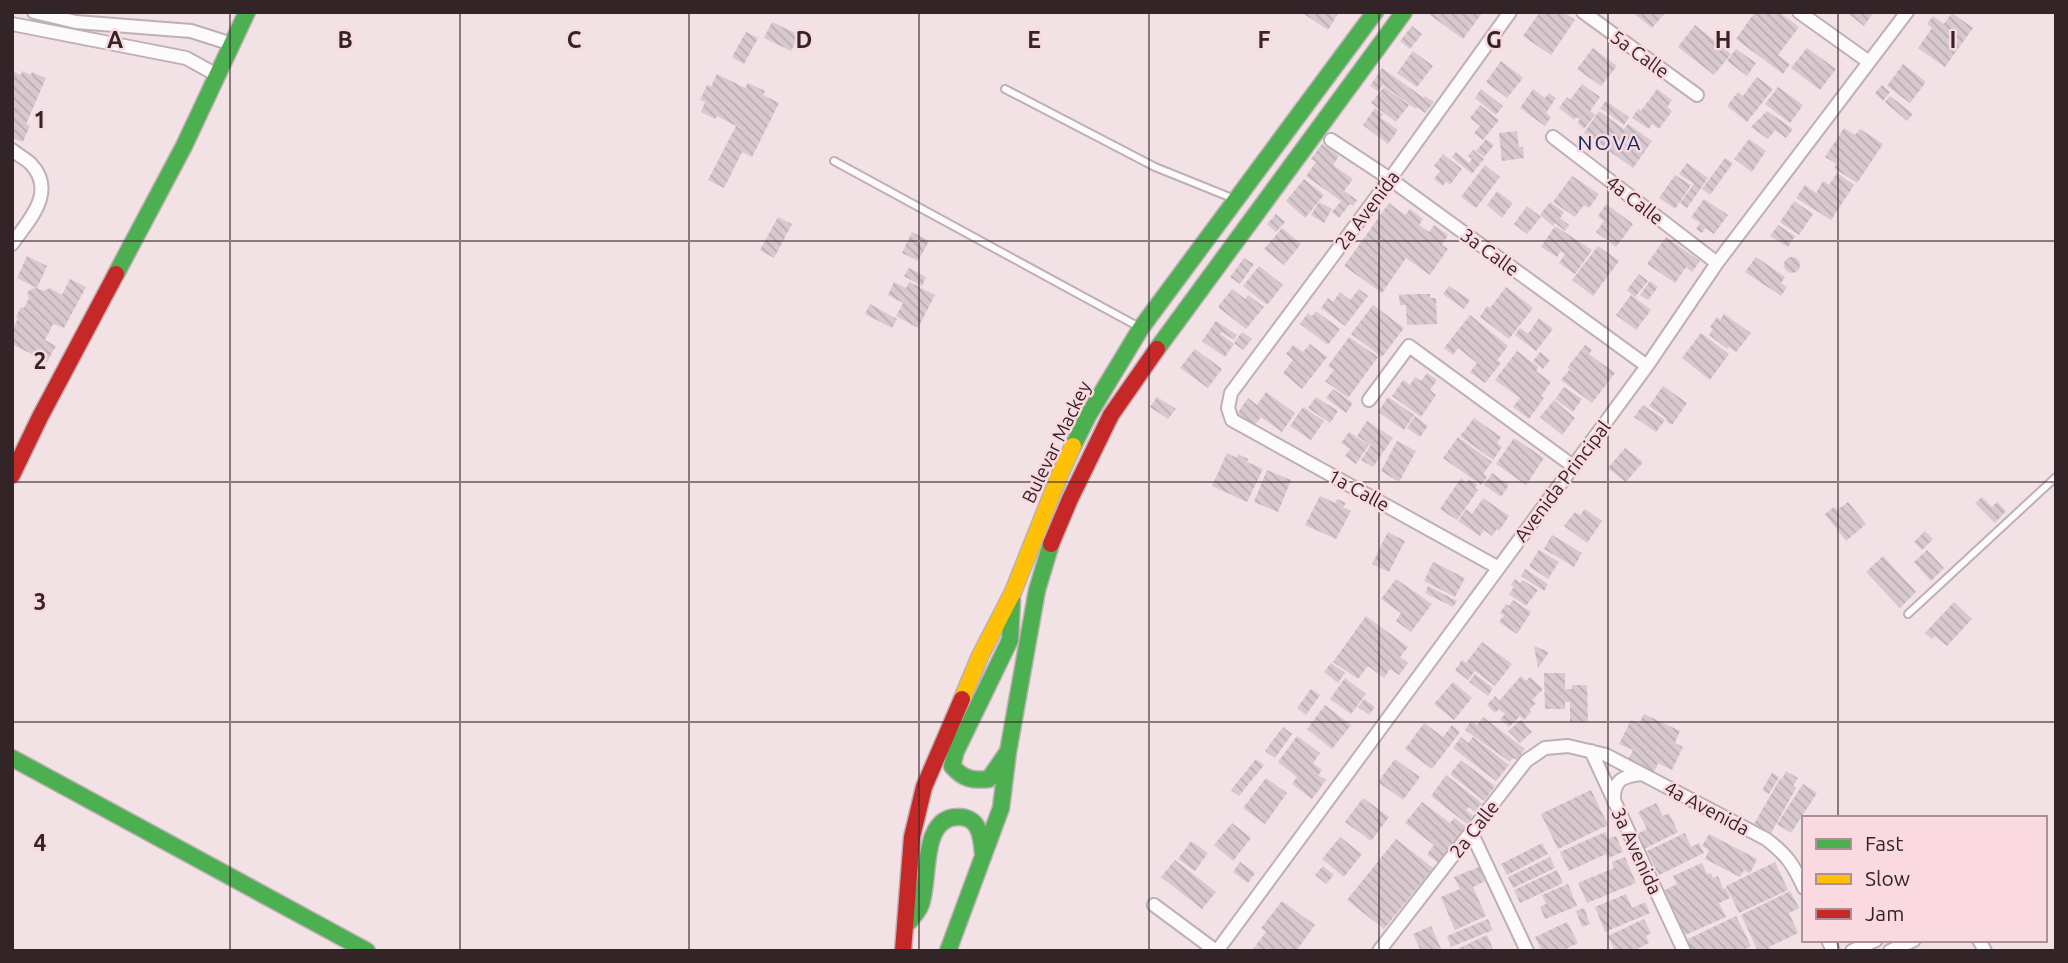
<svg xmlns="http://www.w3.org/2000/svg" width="2068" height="963" font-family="Ubuntu,sans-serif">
	<defs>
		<pattern id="building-back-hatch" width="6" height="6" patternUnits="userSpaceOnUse" patternTransform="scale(1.75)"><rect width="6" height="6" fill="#d8c9cf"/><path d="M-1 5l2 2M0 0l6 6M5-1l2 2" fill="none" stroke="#baacb2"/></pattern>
	</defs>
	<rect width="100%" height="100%" fill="#f2e1e5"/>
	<path fill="url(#building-back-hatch)" d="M1301,12h38l-11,18z
		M1426,12h57l-20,27z
		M1540,12h23l12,8 -24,35 -28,-19z
		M1632,12h34l-14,16z
		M1755,12h24l20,15 -21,28 12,9 -7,10 -47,-35z
		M1846,12h28l-10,14z
		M1952,13l21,15 -28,39 -27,-19 14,-20 -5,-4 6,-8 11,8z
		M772,22l27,13 -8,16 -27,-13z
		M1695,25l36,29 -17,21 -36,-28z
		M1412,26l10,8 -12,15 -10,-8z
		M746,32l12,6 -14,26 -12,-7z
		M1593,48l24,18 -16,20 -24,-17z
		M1807,48l29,21 -16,21 -29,-22z
		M1736,49l20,14 -9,13 -20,-15z
		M1413,51l20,15 -16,21 -20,-14z
		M1501,61l22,17 -16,20 -21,-16z
		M1903,64l23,18 -16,21 -23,-17z
		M1382,68l42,30 1,-2 9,6 -9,11 -8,-6 -1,2 -33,-24 -5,6 -8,-5z
		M12,71l9,4 1,-4 9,4 1,-3 14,6 -20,46 4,2 -7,16 -11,-4z
		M717,74l28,14 3,-5 17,8 -2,4 16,8 -27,54 -10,-5 -18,36 -16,-8 28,-54 -19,-10 -2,3 -14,-7 4,-10 -5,-2 7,-15 4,2z
		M1757,77l16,12 -26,33 -20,-16 11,-14 5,4z
		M1582,84l18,13 -10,14 5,4 -11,14 -7,-6 3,-4 -4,-2 -2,3 -15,-12 8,-11 3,3z
		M1882,85l8,7 -7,9 -8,-8z
		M1384,87l25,18 -13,17 -25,-19z
		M1778,87l25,18 -13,18 -25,-19z
		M1481,89l22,17 -7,9 -21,-17z
		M1533,89l12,9 4,-5 7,5 -10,15 5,4 -6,9 -25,-18z
		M1657,89l15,11 -5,7 5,4 -13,18 -7,-5 -3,5 -17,-11 6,-9 3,2z
		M1890,96l23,18 -6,7 -22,-19z
		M1606,101l23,16 -5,8 -24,-17z
		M1480,105l19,15 -16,20 -9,-7 6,-7 -10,-8z
		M1375,108l8,6 -2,4 17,12 -10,14 -25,-19z
		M1599,111l25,18 4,-5 24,17 -19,27 -49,-35z
		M1767,111l26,18 -7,9 -11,-8 -7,9 -17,-12z
		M1844,128l11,7 5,-6 23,15 -26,39 -23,-15 3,-4 -12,-7z
		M1517,131l2,16h4l1,11 -22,3 -3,-28z
		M1486,139l8,6 -10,12 -8,-6z
		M1749,139l17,12 -14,21 -18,-13z
		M1322,144l17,12 -6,9 20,14 -9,12 13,9 -4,6 -3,-2 -11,14 -7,-6 9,-11 -35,-25 10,-14 -5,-3z
		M1473,150l11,9 -12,15 -20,-17 4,-5 13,11 3,-4 -4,-3z
		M1443,154l19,15 -12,16 -4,-4 -3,5 -9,-7 6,-8 -6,-5z
		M1725,158l8,5 -23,32 -8,-6z
		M1687,163l21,15 -21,30 -7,-5 14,-19 -15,-10z
		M1485,165l15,12 -24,31 -15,-11z
		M1837,173l17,12 -23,35 -35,-22 9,-13 11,8 7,-12 6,4z
		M1675,175l16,10 -16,24 -16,-11z
		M1572,176l27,18 -10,14 -5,-3 -9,12 -22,-15z
		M1304,179l20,16 -19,23 -19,-17z
		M1497,191l16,12 -11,15 -15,-13z
		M1704,199l24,16 -14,19 -9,-6 -3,5 -6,-4 4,-6 -9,-6z
		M1794,201l19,13 -14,21 -19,-13z
		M1319,202l13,7 -8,14 -13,-8z
		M1550,202l14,10 -4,6 9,7 -4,6 -10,-8 -2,3 -13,-11z
		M1389,203l16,12 5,-6 13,10 -4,6 10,7 5,-7 14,10 -6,10 6,4 -18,26 -24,-17 -24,35 -38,-27z
		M1606,204l27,20 -17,23 -20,-15 8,-11 -6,-5z
		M1527,206l14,11 -14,17 -13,-10z
		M1276,214l9,8 -9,10 -9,-8z
		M778,217l14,7 -18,34 -14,-8z
		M1778,225l17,11 -7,11 -18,-11z
		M1555,226l37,24 -17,24 -16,-11 6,-9 -4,-3 -4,6 -16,-10z
		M1282,228l19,16 -17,21 -20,-16z
		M912,232l17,9 -11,20 -16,-8z
		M1666,237l34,24 -8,11 -6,-5 -11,16 -28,-19z
		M1598,246l21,15 -26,35 -21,-16z
		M27,256l20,10 -10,22 -20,-10z
		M1756,257l29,20 -4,6 6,4 -6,9 -36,-24z
		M1784 265a8 8 0 1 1 16 0a8 8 0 1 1-16 0Z
		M1244,258l10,6 -14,20 -10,-7z
		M1259,266l24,19 -16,20 -24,-19z
		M909,268l17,9 -4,9 -18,-10z
		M1639,274l9,7 -13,16 -8,-7z
		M70,279l16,8 -22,41 -11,-4 -8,16 11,6 -9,16 -35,-18v-19l2,1 4,-7 -2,-2 5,-10 3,1 5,-10 -2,-5 4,-4 6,-1 7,3 6,-3 12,7z
		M1650,281l8,6 -10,13 -8,-5z
		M894,282l12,6 3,-6 26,13 -17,33 -22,-12 7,-13 -15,-8z
		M1449,286l21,14 -6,9 -21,-15z
		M1506,287l27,21 -24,31 -29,-22 7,-11 3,2z
		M1232,289l13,10 3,-4 16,12 -18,22 -28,-22z
		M1359,289l9,7 -23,30 -24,-18 7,-10 5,4 7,-10 10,8z
		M1418,294h12v4h6l1,26 -30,1 -1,-20h-6l-1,-10z
		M1631,295l20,15 -15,20 -20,-15z
		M870,304l27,15 -5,9 -27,-14z
		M1373,305l31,23 -22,29 -31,-23z
		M1316,311l24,18 -12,16 -28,-21 8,-11 4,3z
		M1724,314l27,19 -15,19 -7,-5 -2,2 -18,-14 4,-6 -3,-2 7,-10 3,3z
		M1470,315l38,31 -11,14 4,3 -16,20 -15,-11 7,-9 -19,-15 -5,7 -9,-7z
		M1539,318l14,11 -17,22 -21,-16 5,-7 8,6z
		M1216,321l21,14 -3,5 -12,-8 -2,2 14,10 -9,13 -23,-16z
		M1242,332l10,7 -9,11 -9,-7z
		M1701,333l28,21 -19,26 -28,-22z
		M1349,337l29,20 -30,41 -23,-17 9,-11 -6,-4z
		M1310,344l17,13 -25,32 -19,-16 10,-13 -7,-6 7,-9 10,7z
		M1585,345l7,5 -3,4 26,19 -23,30 -31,-23 9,-11 -3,-1z
		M1195,349l27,20 -14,19 -28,-20z
		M1517,351l21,16 -2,4 15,11 -10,14 3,2 -15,21 -16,-12 7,-9 -25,-18z
		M1540,352l10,8 -7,9 -10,-8z
		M1427,373l10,7 -7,10 6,5 -15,22 -29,-21 11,-16 7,5 5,-8 6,4z
		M1663,386l24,17 -15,22 -6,-4 1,-2 -18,-13z
		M1564,387l18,12 -9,13 -18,-13z
		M1333,389l20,14 -7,10 -20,-15z
		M1266,392l29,21 -13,19 -21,-15 -7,9 -17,-12 11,-16 9,7z
		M1157,397l19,12 -8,10 -18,-12z
		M1316,397l22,14 -8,12 -22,-15z
		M1388,397l26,18 -10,15 -26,-18z
		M1554,400l21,18 -13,17 -22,-18z
		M1643,405l22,15 -9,12 -22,-15z
		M1303,407l21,14 -13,19 -21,-14z
		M1415,416l13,10 -8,11 -13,-9z
		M1474,418l27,19 -4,6 5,4 -9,13 -33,-24z
		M1367,421l26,17 -20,29 -12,-7 10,-15 -14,-9z
		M1349,432l20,13 -13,19 -11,-8 5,-7 -9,-6z
		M1458,437l34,25 -9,12 4,3 -6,8 -38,-27z
		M1514,438l30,20 -18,27 -30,-21z
		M1397,441l19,10 -17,31 -18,-11z
		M1625,448l18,14 -17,20 -18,-14z
		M1227,453l10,5 1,-4 10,5 -1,3 16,7 -16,33 -35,-16z
		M1267,470l24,10 -13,32 -24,-10z
		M1492,473l17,12 -8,12 -17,-12z
		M1461,478l6,5 2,-4 8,6 -2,3 3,2 -21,30 -17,-11z
		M1320,496l15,7 2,-4 9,4 -3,4 8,4 -15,28 -31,-14z
		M1982,497l10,10 5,-5 9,9 -11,12 -20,-20z
		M1483,498l26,18 -10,15 -2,-2 -5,7 -8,-6 -4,6 -22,-15 8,-12 6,5z
		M1848,502l18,22 -20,17 -21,-27 9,-7 3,3z
		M1585,509l17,12 -15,22 -23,-17 11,-14 5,3z
		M1925,531l8,8 -11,11 -8,-8z
		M1388,532l17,9 -16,31 -17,-8z
		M1552,535l30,18 -8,14 -30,-18z
		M1539,550l20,12 -11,17 -19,-13z
		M1927,550l17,18 -13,13 -17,-19z
		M1883,556l33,36 -16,16 -34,-36z
		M1433,562l32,16 -10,19 -31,-16z
		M1525,569l23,15 -4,7 -23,-15z
		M1396,579l36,25 -21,28 -15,-11 5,-8 -20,-14z
		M1515,579l5,4 3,-3 15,10 -12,16 -17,-12 5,-7 -3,-2z
		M1428,586l29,15 -4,6 -28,-14z
		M1513,600l18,12 -14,22 -18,-12 5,-7 -4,-2 6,-9 3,2z
		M1954,602l18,17 -25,27 -12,-10 -3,3 -7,-6z
		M1366,616l42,31 -8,10 8,6 -9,12 -9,-6 -6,9 -16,-12 -10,13 -25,-17z
		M1482,642l30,22 -17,22 -20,-15 -7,9 -13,-10 7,-10 4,3z
		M1534,646l15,6 -11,16z
		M1331,663l14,10 -7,10 -14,-11z
		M1544,673h21v16h7v-4h15l1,37h-18v-20h-5v7h-20z
		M1475,674l18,14 -5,8 -19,-14z
		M1521,676l5,5 4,-4 13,12 -11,11 4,3 -7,7 2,2 -7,8 -4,-4 -11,11 -9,-8 5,-5 -6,-5 -4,4 -8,-8 8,-9 4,5z
		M1345,678l21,16 -15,20 -21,-15z
		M1453,682l19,16 -18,22 -20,-16z
		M1311,689l9,6 -14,20 -9,-7z
		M1364,699l11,8 -6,8 -11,-8z
		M1325,705l26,20 -19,24 -25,-20z
		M1644,714l36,17 -5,12 8,4 -11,23 -14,-7 -4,9 -26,-12 5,-10 -14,-6 12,-24 8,4z
		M1483,717l42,32 -8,11 -4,-2 -3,4 -45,-32 6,-9 6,4z
		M1521,720l11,12 -12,11 -12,-12z
		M1424,723l19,14 9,-12 8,7 -28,37 -27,-20z
		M1283,727l9,7 -17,24 -10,-7z
		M1297,736l23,17 -7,10 9,7 -4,5 8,5 -14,19 -20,-15 5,-7 -19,-15z
		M1461,737l7,6 5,-6 36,28 -13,16 -43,-33z
		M1256,759l8,6 -25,31 -8,-6z
		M1395,759l25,18 -17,23 -25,-18z
		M1461,760l34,26 -11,15 -34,-27z
		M1786,771l12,7 -5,8 3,2 -25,45 -17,-9 26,-45h2z
		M1772,773l7,4 -10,17 -7,-4z
		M1446,775l37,29 -7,9 -7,-6 -3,3 7,6 -6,8 -36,-28z
		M1266,778l21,15 -22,31 -22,-16z
		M1803,784l14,9 -26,40 -14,-9z
		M1591,790l17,35 -50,24 -17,-35z
		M1363,798l26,19 -18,24 -26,-19z
		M1422,802l28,21 4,-5 14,10 -28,36 -13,-10 7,-9 -29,-22z
		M1656,803l7,13 6,-3 9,19 -34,17 -7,-15 10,-5 -9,-17z
		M1232,823l19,15 -18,23 -19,-16z
		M1605,832l3,7 8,-3 7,16 -15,6 -2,-4 -37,17 -9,-19z
		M1685,833l6,14 8,-4 5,10 -45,22 -12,-24z
		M1709,834l48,25 -7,14 -6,-3 -4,7 -35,-18 4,-9 -7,-4z
		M1340,837l22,17 -18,23 -22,-18z
		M1396,839l37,29 -49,61 -37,-29z
		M1191,841l17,12 -13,18 -17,-12z
		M1542,843l6,11 -41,21 -6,-11z
		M1550,857l5,11 -42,20 -5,-11z
		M1625,857l11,26 -49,20 -9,-20 36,-15 -2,-6z
		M1175,860l41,32 -14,17 -41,-32z
		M1240,862l15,11 -7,10 -15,-11z
		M1775,862l13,28 -49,23 -13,-27z
		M1702,863l5,11 4,-1 2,5 5,-2 5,13 3,-1 4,10 -11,5 7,14 -43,19 -20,-45 14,-7 -4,-8z
		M1323,866l11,9 -8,9 -11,-9z
		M1479,867l6,14 -12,6 13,29 -31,14 -14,-33 19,-8 -6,-12z
		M1557,870l6,13 -43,20 -6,-13z
		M1568,884l9,22 -32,13 -5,-12 6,-3 -4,-9z
		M1790,891l9,17 -10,5 9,20 -29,14 2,3 -2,1h-11l-17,-36z
		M1626,894l6,14 13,-6 5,11 -45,19 -10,-25z
		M1282,901l33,24 -19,26h-40l-3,-2 13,-17 -5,-4z
		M1584,908l6,16 -8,3 -6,-16z
		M1736,916l15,30 -10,5h-49l-6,-11z
		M1488,919l5,11 -42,17 -4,-11z
		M1644,919l7,14 -5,3 3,7 -16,8h-18l-7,-15z
		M1567,922l11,21 -16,8h-20l-7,-14z
		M1431,926l11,25h-21l-8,-17z
		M1487,935l7,16h-41z"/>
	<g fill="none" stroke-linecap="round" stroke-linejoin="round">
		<g stroke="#beb0b4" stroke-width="10">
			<path id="lane" d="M1005,89l150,78 77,31
				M834,161l305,166
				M1908,614l148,-137"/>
		</g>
		<g stroke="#beb0b4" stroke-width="16">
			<path id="street" d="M34,12l42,10 115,9 41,13
				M1583,12l114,83
				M1799,12l70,50
				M12,24l174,34 31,17
				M1553,137l164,126
				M1331,140l59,39 257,187
				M12,150c6,5 14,9 19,14 26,28 -2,56 -19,80
				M1369,400l40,-54 164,120
				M1497,567l-265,-147 -4,-12 3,-15 159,-214 120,-167
				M1591,751l93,200
				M1614,802c-1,-22 8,-26 28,-28
				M1471,832l56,119
				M1154,905l62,46
				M1828,940l5,11
				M1979,940l6,11
				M1217,951l430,-585 70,-103 190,-251
				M1379,951l147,-190 19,-13 23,-2 38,9 160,84c21,16 27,25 38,49
				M1852,951l24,-11
				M1890,951l24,-11"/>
		</g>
		<g stroke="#beb0b4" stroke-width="19">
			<path id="fast" d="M116,274l68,-128 63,-134
				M1157,349l247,-337
				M1073,446l16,-32 52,-86 234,-316
				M1007,753l-18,26c-16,2 -26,0 -37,-13l4,-15 54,-111 2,-40
				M12,758l355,193
				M909,922c4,-6 10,-11 12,-18 9,-24 -1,-88 38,-87 8,0 15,4 18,10 5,8 5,18 6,27
				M948,951l53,-143 7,-56 29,-162 14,-46"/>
		</g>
		<g stroke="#beb0b4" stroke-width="19">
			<path id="slow" d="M962,699l18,-43 33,-64 47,-118 13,-28"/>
		</g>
		<g stroke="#beb0b4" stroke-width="19">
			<path id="jam" d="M12,475l28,-58 76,-143
				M1051,544l19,-45 41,-84 46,-66
				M903,951l9,-114 12,-50 38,-88"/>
		</g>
		<use href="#lane" stroke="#fdfafb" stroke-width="6"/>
		<use href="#street" stroke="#fdfafb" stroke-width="12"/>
		<use href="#fast" stroke="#4caf50" stroke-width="16"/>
		<use href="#slow" stroke="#ffc107" stroke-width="16"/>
		<use href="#jam" stroke="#c62828" stroke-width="16"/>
	</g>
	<path fill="none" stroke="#332428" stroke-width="2" stroke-opacity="0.55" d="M230,12v939M460,12v939M689,12v939M919,12v939M1149,12v939M1379,12v939M1608,12v939M1838,12v806M12,241h2044M12,482h2044M12,722h2044M1838,940v11"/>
	<g text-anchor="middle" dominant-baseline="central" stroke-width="5" stroke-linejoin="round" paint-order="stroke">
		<g font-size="19" fill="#332428" stroke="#fad9e1">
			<text transform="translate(1640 54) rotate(36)">5a Calle</text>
			<text transform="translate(1635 200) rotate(38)">4a Calle</text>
			<text transform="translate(1367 210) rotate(-53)">2a Avenida</text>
			<text transform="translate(1490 252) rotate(36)">3a Calle</text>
			<text transform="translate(1056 442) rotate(-64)">Bulevar Mackey</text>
			<text transform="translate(1562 481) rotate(-53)">Avenida Principal</text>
			<text transform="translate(1359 490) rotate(29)">1a Calle</text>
			<text transform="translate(1707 808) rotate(28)">4a Avenida</text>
			<text transform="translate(1474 829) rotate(-52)">2a Calle</text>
			<text transform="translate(1637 851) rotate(65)">3a Avenida</text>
		</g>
		<g font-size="21" letter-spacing="2" fill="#0e2c60" stroke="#fad9e1">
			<text x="1610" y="142">NOVA</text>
		</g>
	</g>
	<g font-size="23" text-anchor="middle" font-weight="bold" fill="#332428" stroke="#fad9e1" stroke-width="5" stroke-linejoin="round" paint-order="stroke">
		<text x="115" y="48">A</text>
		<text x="345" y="48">B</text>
		<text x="574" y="48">C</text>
		<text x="804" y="48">D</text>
		<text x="1034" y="48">E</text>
		<text x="1264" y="48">F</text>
		<text x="1494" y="48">G</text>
		<text x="1723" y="48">H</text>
		<text x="1953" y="48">I</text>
		<text x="40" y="128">1</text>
		<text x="40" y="369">2</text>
		<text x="40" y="610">3</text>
		<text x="40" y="851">4</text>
	</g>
	<rect width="2068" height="963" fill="none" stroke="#332428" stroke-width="28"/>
	<rect x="1802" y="816" width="245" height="126" fill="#fad9e1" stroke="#aa9197" stroke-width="2"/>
	<rect x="1816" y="839" width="35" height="10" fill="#4caf50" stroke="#aa9197" stroke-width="2"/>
	<text x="1865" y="851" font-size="21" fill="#332428">Fast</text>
	<rect x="1816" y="874" width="35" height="10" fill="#ffc107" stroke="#aa9197" stroke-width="2"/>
	<text x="1865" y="886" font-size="21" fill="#332428">Slow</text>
	<rect x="1816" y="909" width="35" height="10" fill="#c62828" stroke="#aa9197" stroke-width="2"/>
	<text x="1865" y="921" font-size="21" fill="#332428">Jam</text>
</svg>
